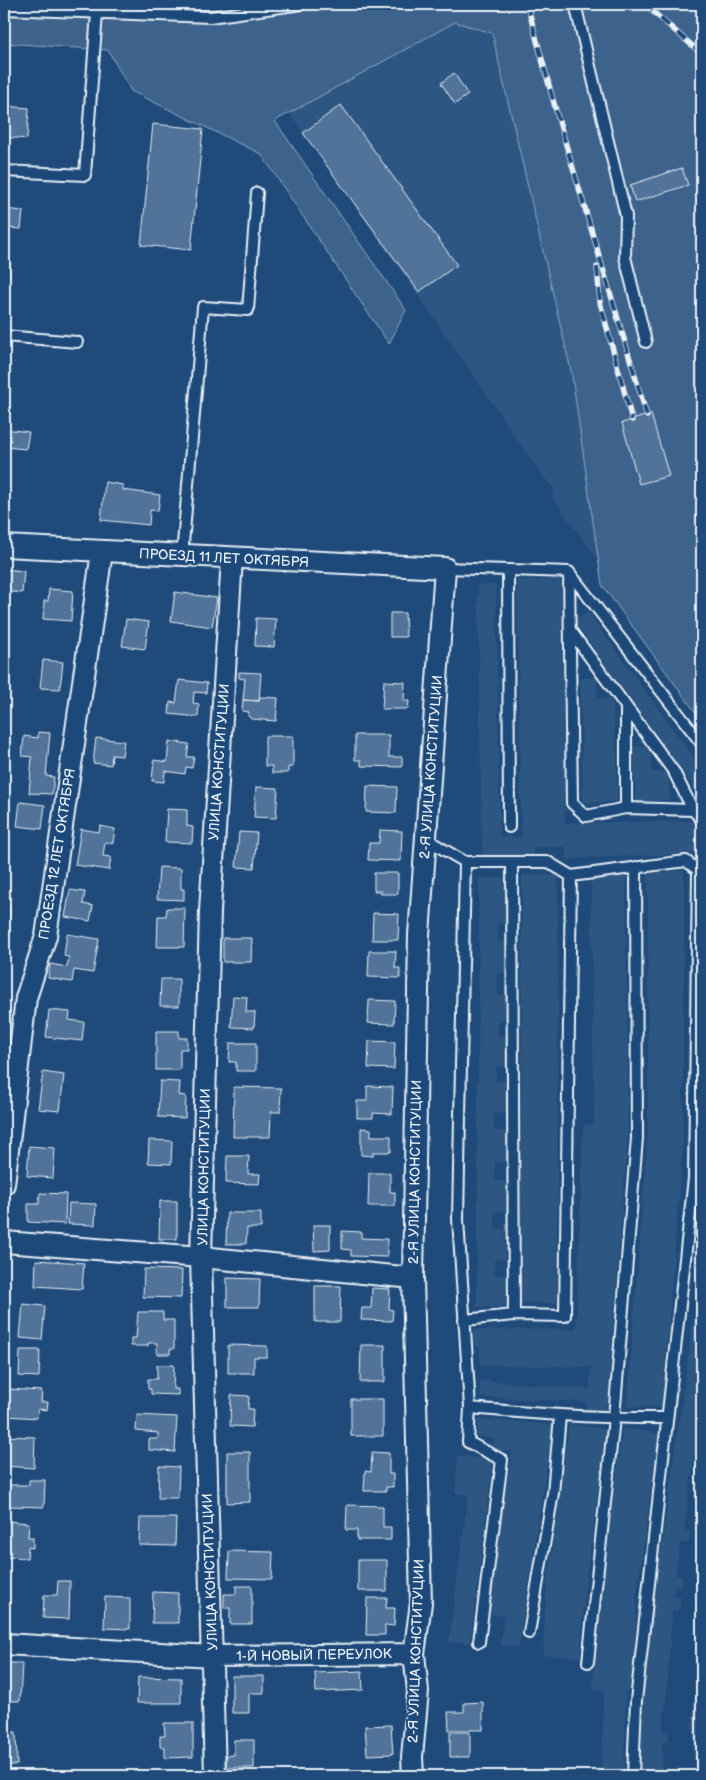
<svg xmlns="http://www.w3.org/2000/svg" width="706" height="1780" font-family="'Balsamiq Sans',sans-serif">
	<rect width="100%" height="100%" fill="#1f4a7a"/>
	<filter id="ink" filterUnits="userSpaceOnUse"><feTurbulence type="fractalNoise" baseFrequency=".02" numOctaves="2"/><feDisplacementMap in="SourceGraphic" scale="10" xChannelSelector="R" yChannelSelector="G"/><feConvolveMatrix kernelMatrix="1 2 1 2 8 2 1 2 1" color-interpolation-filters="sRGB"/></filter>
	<g filter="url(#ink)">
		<path fill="#2e5683" d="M702,4l-98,564 -52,-71 3,-7 -15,-17 -108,-158 -206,-293z
			M561,579l4,244 134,-2v20h3v12l-136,6v-12h-33v8l-51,1 -4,-271h18l4,252h21l-4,-257z
			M588,612l114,157v29l-128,-177z
			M580,678h17v21h15l5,58v45h-34z
			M650,746l2,26h16l2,28 -34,3 -3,-56z
			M684,871l-1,271 -21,265h-35l21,-275v-260z
			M522,875h36l-1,428h-36z
			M626,876l2,255 -21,280h-21v-9l-106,-5v-17l110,9 1,-22 -111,-2v-19h-6l-1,-16 103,-1 7,-204 11,-1 -3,-246z
			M479,878h29v46h-11l1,17h10v32h-11l1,22h9v24l-9,1v16h9v30h-11v15h11v32l-13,1v17h12l1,31h-12v19h10l1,30 -11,1v17h10v30l-11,1v15h12l1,32h-30z
			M702,1259v139l-18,132 6,1 -1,12h-9l-4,32 6,1 -1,11h-7l-1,8 8,2 -1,13 -8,1 -5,80 -5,41h6l1,10h-7v34h-21l2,-63 5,-73z
			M478,1419l75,6 -34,222 -19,-2 4,-29 -17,-3 25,-161 -18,-2v-11l-17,-2z
			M569,1424l38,5 -22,158 -5,70 -37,-2 3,-61z
			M623,1428l36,6 -22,161 -4,95 -7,1 -2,85h-23l3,-86 -12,-1 11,-121z
			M458,1455l35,6 -23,182 -21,-1 19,-147 -13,-2z
			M702,1600v176h-7l-3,-50z"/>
		<path fill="#3c628c" stroke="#92aac2" d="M4,4h698v717l-100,-136 -30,-210 -80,-342 -37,-11 -180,99 131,189 -17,34 -128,-190 -130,-63 -23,-41 -104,-7z"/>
		<path fill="#517399" stroke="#e8f1f8" d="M454,73l14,22 -13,9 -14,-21z
			M341,105l116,160 -38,27 -116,-159z
			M4,106l25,2 -2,31 -23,-2z
			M153,124l50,5 -12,121 -50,-5z
			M682,168l6,17 -53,17 -5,-17z
			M4,209l19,2 -2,18 -12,-1 -1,8 -4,-1z
			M5,260h3v3h2l-3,36 -3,-1v-36z
			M651,414l18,62 -30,8 -17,-61z
			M4,429l25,3 -3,17 -22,-2z
			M105,482l18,3v5l37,5 -2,16 -8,-1 -1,15 -48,-5z
			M4,569l20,2 -2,22 -18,-2z
			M49,589l24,2 -2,30 -28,-2 1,-18h4z
			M175,592l42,6 -5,29 -41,-6z
			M390,613h15l1,24h-16z
			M256,618l20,1 -2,28 -19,-1z
			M126,619l23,3 -4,27 -23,-3z
			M43,660l20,2 -3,27 -20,-1z
			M239,672l22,1 -2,28 -16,-1 2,-21 -6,-1z
			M179,680l28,3 -1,10 -12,-1 -1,11 6,1 -1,13 -29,-3 1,-12 6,1z
			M384,681l21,1 -1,19h5l-1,8h-26z
			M260,697l18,1 -2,23 -25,-2 -3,-3 1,-4 -7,-1 1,-11 16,1z
			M38,732l12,1 -4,43 8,1 -2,17 -23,-1 3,-36 -10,-1 2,-20 14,2z
			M355,735h34v22h13v10l-41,-1v-6h-6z
			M265,736h28v31h-5v6h-16v-7h-7z
			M96,738l28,3 -2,15 -10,-1 -1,10 -18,-2z
			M169,741l20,3 -2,13h7l-2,11 -6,-1 -1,7 -20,-3 -1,11 -12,-1 2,-21 13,2z
			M367,786l30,1 -1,26 -30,-1z
			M256,787l22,1 -2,30 -22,-1z
			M20,802l25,3 -3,24 -25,-3z
			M167,809l20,1v16l6,1 -1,16 -27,-1z
			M100,826l15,3 -2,14 -8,-1 -2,14 8,1 -2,13 -34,-5 6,-36 18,3z
			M380,830l22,1 -1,30 -33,-1 1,-17h10z
			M239,832l18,1 -3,35 -18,-1z
			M159,867l22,1v21h3v11l-27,-1z
			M374,873h24v21h-17v-3h-7z
			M70,890l15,2 -2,12 10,2 -3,15 -25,-4z
			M4,905l6,1 -1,20h-5z
			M167,908h18l-1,39h-27l1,-31h8z
			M373,913l26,1 -1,26h-26z
			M67,934l32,5 -6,34 -19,-3 -2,12 -24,-4 2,-14 17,3 2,-10 -5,-1z
			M223,938h29l-1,24h-28z
			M369,951h27l-1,17h5v10l-32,-1z
			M161,979h18v27h-19z
			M233,996l14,1 -1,15h9l-1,16 -23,-1z
			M369,1000l26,1 -1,23 -26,-1z
			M49,1010l21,2 -1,8 15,2 -2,19 -36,-4z
			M156,1031h23v7h8v11h-7v21h-24z
			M369,1041l26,1 -1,27 -26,-1z
			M230,1043h26v28h-20v-9h-7z
			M43,1072l21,3 -4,36 -22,-2z
			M160,1081l20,1 -1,13 7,1 -1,22 -27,-1z
			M367,1086l26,1 -1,27 -19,-1v5h-16v-17h10z
			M234,1087l47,1 -1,24h-9l-1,25h-37z
			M361,1128l10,1v7h20v16h-18v4l-12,-1z
			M149,1140l23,1 -1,23 -23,-1z
			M29,1146l26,2 -2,30 -26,-2z
			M227,1156h22l-1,18h12l-1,10 -33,-1z
			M369,1173h21v19h5v14h-27z
			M40,1193l26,1 -1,30 -37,-2v-18h11z
			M160,1201h17v38h-18z
			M69,1203l27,1 -1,21 -27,-1z
			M227,1213h34v15h-14l-1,16h-20z
			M313,1225h17v25l-16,1z
			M342,1231l19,1v6l26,1v18l-36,-1v-6l-9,-1z
			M36,1260l48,3 -2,26 -47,-3z
			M144,1269l38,1 -1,28 -38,-1z
			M227,1278l33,1 -1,28h-32z
			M315,1286h26l-1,36h-25z
			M372,1288l18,1 -1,20 4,1 -1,11 -31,-1 1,-12h9z
			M23,1304l22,2 -3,34 -22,-2z
			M138,1312h25v8h11v29h-4v5h-13v-11h-9v3h-17v-8h5z
			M228,1345l39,1v11h-13v16h-26z
			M361,1345h24v37h-25z
			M20,1350h20l-1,27 -20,-1z
			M157,1365h17l-1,24h5v6l-27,-1v-5h-3v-10h9z
			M7,1389l35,2 -1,11h7l-1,8 -9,-1 -1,9 -31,-2z
			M231,1395l18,1 -1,13h5l-1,18 -22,-1z
			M351,1399h32v37h-32z
			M137,1415l40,2 -2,35 -26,-2v-11h9v-6l-22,-2z
			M4,1436l31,1 -1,31 -30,-2z
			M227,1452h23v50l-23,1z
			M372,1452l17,1v21h4v13h-7v4h-22l1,-20 6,1z
			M159,1466l20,1 -1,31h-20z
			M29,1480h16l-1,27 -36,-1 1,-21h20z
			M347,1505l36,1v21h8v13h-34v-10h-11z
			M140,1518h36l-1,28 -36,-1z
			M6,1521l23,2 -1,14h5v11l-5,-1 -1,11 -23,-1z
			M229,1551l44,1 -1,27 -44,-1z
			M358,1560h29v31h-29z
			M58,1581h12l-1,38 -26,-1 1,-23h13z
			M236,1586h16v38h-22v-16h-6v-14h12z
			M153,1592l25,1v30h-26z
			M105,1597l25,1v31l-26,-1z
			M367,1598h20l-1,10h9l-1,18 -9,-1v10h-19z
			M4,1663h18l-2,38h-16z
			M362,1671l1,19 -47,2 -1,-19z
			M232,1676h32v17h-15v20h-17z
			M138,1677l43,1v25h-44z
			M483,1702v28h-34l-1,-18h16v-9z
			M164,1723h29v34l-28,1v-11h-5v-11h5z
			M391,1725l2,29 -26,1 -2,-29z
			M4,1732h12l1,33h-13z
			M450,1732h20v25h-20z
			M234,1740h20v28h-28v-12l8,-1z"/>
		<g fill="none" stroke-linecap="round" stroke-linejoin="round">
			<g stroke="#e8f1f8" stroke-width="14">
				<path id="lane" d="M575,4l51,212 -1,41 21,85
					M4,9l206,8 92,-13
					M4,171l81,4 12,-162
					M4,336l73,6
					M182,556l21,-249 45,3 9,-117
					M445,568l124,4 133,172
					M508,570l1,257
					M569,572l3,231 14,13 40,-8 67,2
					M570,630l104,142 19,38 9,10
					M626,707v101
					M426,839l39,23h83l23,14 115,-15 12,9 -4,308 -58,523 -3,75
					M465,862l-7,357 12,189 -2,34 34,18 -23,182
					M512,862l2,453
					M464,1320l50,-5 51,1 6,-440
					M470,1408c66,6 131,11 197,10
					M529,1633l24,-140 7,-77
					M588,1662l26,-244 23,-280 -1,-271"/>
			</g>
			<g stroke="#e8f1f8" stroke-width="24">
				<path id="street" d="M4,546l441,22 -26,367 -6,343 8,325 -7,51 4,37 -6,66 1,19
					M4,1184l22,-186 20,-62 56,-384
					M4,1242l197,15 212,21
					M4,1644l208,12 202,-2
					M215,1776l-14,-519 9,-346 22,-353"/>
			</g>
			<use href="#lane" stroke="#1f4a7a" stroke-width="10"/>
			<use href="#street" stroke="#1f4a7a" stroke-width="20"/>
			<g stroke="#e8f1f8" stroke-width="5.5">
				<path id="rail" d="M527,4l31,114 89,298
					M644,4l58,50
					M597,267l3,35 32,118"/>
			</g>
			<use href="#rail" stroke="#1f4a7a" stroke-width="4" stroke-dasharray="11" stroke-linecap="butt"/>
		</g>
	</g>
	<g text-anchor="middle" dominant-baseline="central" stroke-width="4" stroke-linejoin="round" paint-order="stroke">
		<g font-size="14" fill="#e8f1f8" stroke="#1f4a7a">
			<text transform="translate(224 558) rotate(3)">ПРОЕЗД 11 ЛЕТ ОКТЯБРЯ</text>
			<text transform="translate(219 762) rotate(-86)">УЛИЦА КОНСТИТУЦИИ</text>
			<text transform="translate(431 767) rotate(-86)">2-Я УЛИЦА КОНСТИТУЦИИ</text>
			<text transform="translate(57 854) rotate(-81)">ПРОЕЗД 12 ЛЕТ ОКТЯБРЯ</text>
			<text transform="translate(204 1167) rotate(-89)">УЛИЦА КОНСТИТУЦИИ</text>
			<text transform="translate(415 1172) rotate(-89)">2-Я УЛИЦА КОНСТИТУЦИИ</text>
			<text transform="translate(210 1572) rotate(-92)">УЛИЦА КОНСТИТУЦИИ</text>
			<text transform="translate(416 1651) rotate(-88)">2-Я УЛИЦА КОНСТИТУЦИИ</text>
			<text transform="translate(314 1655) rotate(-1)">1-Й НОВЫЙ ПЕРЕУЛОК</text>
		</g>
	</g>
	<rect width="706" height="1780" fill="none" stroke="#1f4a7a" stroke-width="20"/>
	<rect x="10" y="10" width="686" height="1760" fill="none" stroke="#e8f1f8" stroke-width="2" filter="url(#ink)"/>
</svg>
